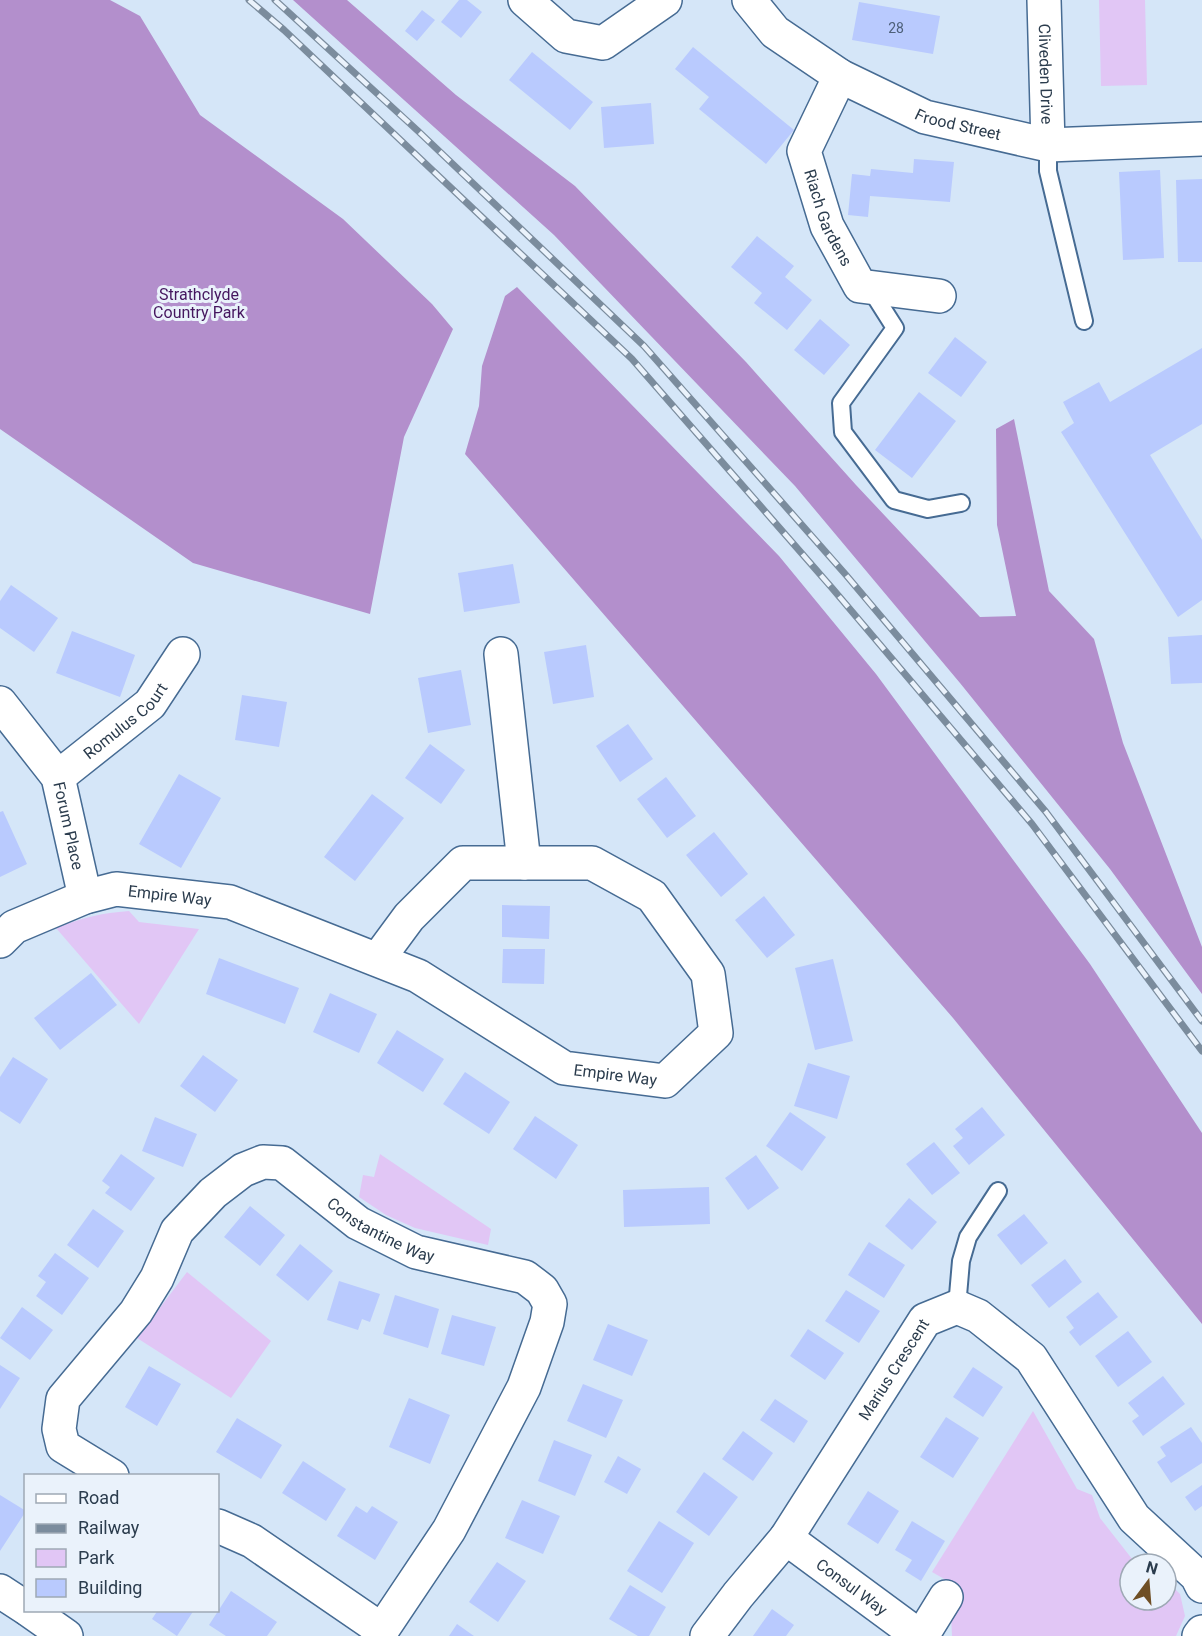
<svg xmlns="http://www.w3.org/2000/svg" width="1202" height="1636" font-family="Roboto,sans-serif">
	<rect width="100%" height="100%" fill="#d5e6f8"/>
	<path fill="#e1c6f5" d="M1099,0h46l2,85 -46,1z
		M129,911l10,11 60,7 -60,95 -83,-96c25,-10 46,-15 73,-17z
		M380,1154l111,75 -3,16 -73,-17 -29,-13 -27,-18 4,-22 11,2z
		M187,1272l84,69 -40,57 -94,-60z
		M1033,1411l44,78 15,6 8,23 36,46h-6v36h36v-20l14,14 5,22 -9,20h-224l-1,-21 9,-27 -28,-16z"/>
	<path fill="#b38fcc" d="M0,0h110l30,16 60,99 143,104 89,85 21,25 -49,108 -34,177 -177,-51 -193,-134z
		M293,0h54l109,95 119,91 171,176 110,123 124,132 36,-1 -19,-91 -1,-96 18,-10 35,172 45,48 29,104 79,204v47l-92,-125 -150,-186 -165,-197 -241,-251z
		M517,287l262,269 97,118 214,290 112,169v191l-249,-306 -488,-564 14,-48 3,-40 23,-70z"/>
	<path fill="#b9cafe" d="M459,0h8l15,12 -21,26 -20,-16z
		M859,2l81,14 -7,38 -81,-14z
		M422,10l13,10 -18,21 -12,-10z
		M693,47l101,83 -28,34 -67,-55 10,-12 -34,-28z
		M532,52l61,50 -23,28 -61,-50z
		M651,103l3,41 -50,4 -3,-41z
		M914,159l40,3 -4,40 -80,-6 -2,21 -20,-2 4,-41 18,2 1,-7 42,4z
		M1160,170l4,88 -41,2 -4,-88z
		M1202,179v83h-24l-2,-82z
		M757,236l37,30 -9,11 27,23 -25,30 -33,-27 8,-10 -31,-26z
		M820,319l30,26 -26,30 -30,-25z
		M955,337l32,25 -26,35 -33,-24z
		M1202,348v76l-52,31 52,85v60l-24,17 -117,-185 13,-9 -11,-21 36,-20 11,20z
		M919,392l37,29 -44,57 -37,-28z
		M513,564l7,39 -56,9 -6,-39z
		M11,585l47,33 -24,34 -34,-24v-27z
		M72,631l63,24 -15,42 -64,-24z
		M1202,635v48l-31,1 -3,-47z
		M586,645l8,52 -41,7 -9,-52z
		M461,670l10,55 -43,8 -10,-55z
		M242,695l45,7 -8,45 -44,-7z
		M628,724l25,35 -33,23 -24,-36z
		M430,744l35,26 -24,34 -36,-26z
		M179,774l42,24 -40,70 -42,-24z
		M666,777l30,39 -29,22 -30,-39z
		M372,794l32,24 -49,63 -31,-24z
		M3,811l24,53 -27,13v-65z
		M714,832l34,42 -27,23 -35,-42z
		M764,896l31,39 -28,23 -32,-38z
		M502,905l48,1 -1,33 -47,-2z
		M503,949h42l-1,35 -42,-1z
		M219,958l80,30 -14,36 -79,-30z
		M833,959l20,82 -38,9 -20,-82z
		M91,973l26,32 -57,45 -26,-32z
		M330,993l47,21 -18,39 -46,-21z
		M397,1030l47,29 -21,33 -46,-29z
		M203,1055l35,25 -23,32 -35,-26z
		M13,1057l35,22 -28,45 -20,-13v-34z
		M808,1063l42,13 -13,43 -43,-13z
		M465,1072l45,30 -21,32 -46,-30z
		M982,1107l23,28 -36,30 -16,-19 10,-8 -8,-9z
		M790,1112l36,25 -24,34 -36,-25z
		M535,1116l43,29 -22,34 -43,-30z
		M155,1117l42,17 -14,33 -41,-16z
		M934,1142l26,31 -28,22 -26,-31z
		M121,1154l34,24 -24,33 -26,-18 5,-6 -8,-6z
		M756,1155l23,33 -31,22 -23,-32z
		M709,1187l1,37 -86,3 -1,-37z
		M909,1198l28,24 -25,28 -27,-24z
		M250,1206l35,29 -25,31 -36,-29z
		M93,1209l31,22 -26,37 -31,-23z
		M1024,1214l24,29 -27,22 -24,-30z
		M869,1242l36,23 -21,33 -36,-23z
		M300,1244l33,27 -25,30 -32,-26z
		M55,1253l34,25 -27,37 -26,-19 10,-14 -8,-6z
		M1065,1259l17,23 -33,26 -18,-23z
		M339,1281l41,13 -10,28 -8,-3 -4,11 -31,-10z
		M846,1290l34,21 -21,32 -34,-22z
		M1098,1292l20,25 -38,29 -11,-14 5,-4 -8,-11z
		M395,1295l44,14 -11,39 -45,-14z
		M22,1307l31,23 -23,30 -30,-22z
		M452,1315l44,12 -12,39 -43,-12z
		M608,1324l40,16 -16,36 -39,-16z
		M808,1329l36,24 -19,27 -35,-24z
		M1128,1331l24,31 -34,25 -23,-31z
		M0,1365l20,13 -20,31z
		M149,1366l32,18 -24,42 -32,-19z
		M973,1367l30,20 -20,30 -30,-20z
		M1163,1376l22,28 -42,32 -11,-15 7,-5 -11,-13z
		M583,1384l40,16 -17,38 -39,-17z
		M409,1398l41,17 -20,49 -41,-17z
		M775,1399l33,22 -14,22 -34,-23z
		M946,1417l33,21 -26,40 -33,-21z
		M237,1418l45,27 -21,34 -45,-27z
		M1191,1427l11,16v20l-31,20 -14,-21 9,-6 -6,-9z
		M743,1431l30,22 -20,28 -31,-22z
		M554,1440l38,15 -17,41 -37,-15z
		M618,1456l23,13 -14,25 -23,-12z
		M303,1461l43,28 -20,32 -44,-28z
		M704,1472l34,25 -29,39 -33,-24z
		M1202,1485v21l-7,5 -10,-14z
		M868,1491l31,20 -21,33 -31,-20z
		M0,1495l26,16 -26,40z
		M522,1500l38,16 -17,38 -38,-16z
		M356,1506l11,7 5,-7 26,16 -23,38 -38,-24z
		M659,1521l35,22 -32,50 -35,-22z
		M912,1521l33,20 -24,40 -16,-10 7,-11 -17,-10z
		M497,1562l29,19 -28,41 -29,-20z
		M630,1585l36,22 -17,29h-11l-29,-17z
		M231,1591l46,31 -10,14h-41l-17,-11z
		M772,1609l22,16 -8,11h-33z
		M158,1610h36l-17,26 -25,-17z
		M457,1624l17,12h-25z"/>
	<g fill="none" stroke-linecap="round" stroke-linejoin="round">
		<g stroke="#466b93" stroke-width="20">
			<path id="service" d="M1048,145v26l36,150
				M869,287l26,41 -54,75 2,29 51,68 34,9 33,-6
				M957,1307l4,-46 7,-24 30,-46"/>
		</g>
		<g stroke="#466b93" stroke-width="36">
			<g id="minor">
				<path d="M525,0l41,36 37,7 62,-43"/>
				<path id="s1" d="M749,0l26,32 65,44 85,41 123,28 154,-6"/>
				<path id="s2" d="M1044,0l4,145"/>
				<path id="s3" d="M840,76l-36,75 23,75 33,60 79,10"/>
				<path d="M501,654l23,209"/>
				<path id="s4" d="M0,703l58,74 27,120"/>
				<path id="s5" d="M58,777l92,-73 33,-50"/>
				<path id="s6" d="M0,941l14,-14 71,-30 31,-8 114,13 188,74 146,92 101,13 51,-48 -8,-59 -56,-78 -60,-33h-129l-54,54 -31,42"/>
				<path id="s7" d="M112,1476l-49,-30 -4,-17 4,-30 73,-87 21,-34 20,-47 36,-38 30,-23 20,-8 19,1 76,60 58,29 109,25 17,13 8,14 -3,18 -23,65 -75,143 -71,106"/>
				<path d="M218,1526l34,15 130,89"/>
				<path id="s8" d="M786,1538l133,98"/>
				<path d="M0,1591l26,17"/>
				<path d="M29,1610l37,26"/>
				<path id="s9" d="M707,1636l31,-41 48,-57 139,-218 32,-13 21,9 53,42 103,160 63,58 5,10"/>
				<path d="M922,1636l24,-39"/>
				<path d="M1199,1636l3,-4"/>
			</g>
		</g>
		<use href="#service" stroke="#fff" stroke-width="16"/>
		<use href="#minor" stroke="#fff" stroke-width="33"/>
		<g stroke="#7b8c9d" stroke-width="7">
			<path id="rail" d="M249,0l35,30 348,329 200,229 200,236 170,227
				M275,0l143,131 226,215 202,229 200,237 156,209"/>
		</g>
		<use href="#rail" stroke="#eaf2fb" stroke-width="4.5" stroke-dasharray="14" stroke-linecap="butt"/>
	</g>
	<g text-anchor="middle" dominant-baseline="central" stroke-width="6" stroke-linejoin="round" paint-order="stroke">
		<g font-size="14" fill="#4e6079">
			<text x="896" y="28">28</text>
		</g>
		<g font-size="16" fill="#2b3c4d" stroke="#eaf2fb">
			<text stroke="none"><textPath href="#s2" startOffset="74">Cliveden Drive</textPath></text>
			<text stroke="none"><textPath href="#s1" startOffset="248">Frood Street</textPath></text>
			<text stroke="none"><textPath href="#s3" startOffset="154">Riach Gardens</textPath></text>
			<text stroke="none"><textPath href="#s5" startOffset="88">Romulus Court</textPath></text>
			<text stroke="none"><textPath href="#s4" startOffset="144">Forum Place</textPath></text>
			<text stroke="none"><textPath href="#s6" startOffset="183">Empire Way</textPath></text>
			<text stroke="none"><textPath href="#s6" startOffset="670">Empire Way</textPath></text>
			<text stroke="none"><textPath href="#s7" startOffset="561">Constantine Way</textPath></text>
			<text stroke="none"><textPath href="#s9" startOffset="326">Marius Crescent</textPath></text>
			<text stroke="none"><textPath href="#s8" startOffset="82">Consul Way</textPath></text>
		</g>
		<g font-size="16" fill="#45165f" stroke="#eaf2fb">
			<text x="199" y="294">Strathclyde<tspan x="199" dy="18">Country Park</tspan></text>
		</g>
	</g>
	<rect x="24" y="1474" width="195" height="138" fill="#eaf2fb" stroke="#9ea9b5" stroke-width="1.5"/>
	<rect x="36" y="1494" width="30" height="9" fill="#ffffff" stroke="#9ea9b5" stroke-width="1.5"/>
	<text x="78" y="1504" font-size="18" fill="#2b3c4d">Road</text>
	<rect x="36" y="1524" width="30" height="9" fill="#7b8c9d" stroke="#9ea9b5" stroke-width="1.5"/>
	<text x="78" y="1534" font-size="18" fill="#2b3c4d">Railway</text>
	<rect x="36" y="1549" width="30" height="18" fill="#e1c6f5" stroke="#9ea9b5" stroke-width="1.5"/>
	<text x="78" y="1564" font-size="18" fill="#2b3c4d">Park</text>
	<rect x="36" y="1579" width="30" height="18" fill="#b9cafe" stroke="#9ea9b5" stroke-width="1.5"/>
	<text x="78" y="1594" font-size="18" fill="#2b3c4d">Building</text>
	<g transform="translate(1148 1582) rotate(16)"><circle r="28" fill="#eaf2fb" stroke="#9ea9b5" stroke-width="1.5"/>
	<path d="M0-4.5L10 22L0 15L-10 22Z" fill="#6f4f25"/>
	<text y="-9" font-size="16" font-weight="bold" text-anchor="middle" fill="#2b3c4d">N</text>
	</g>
</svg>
